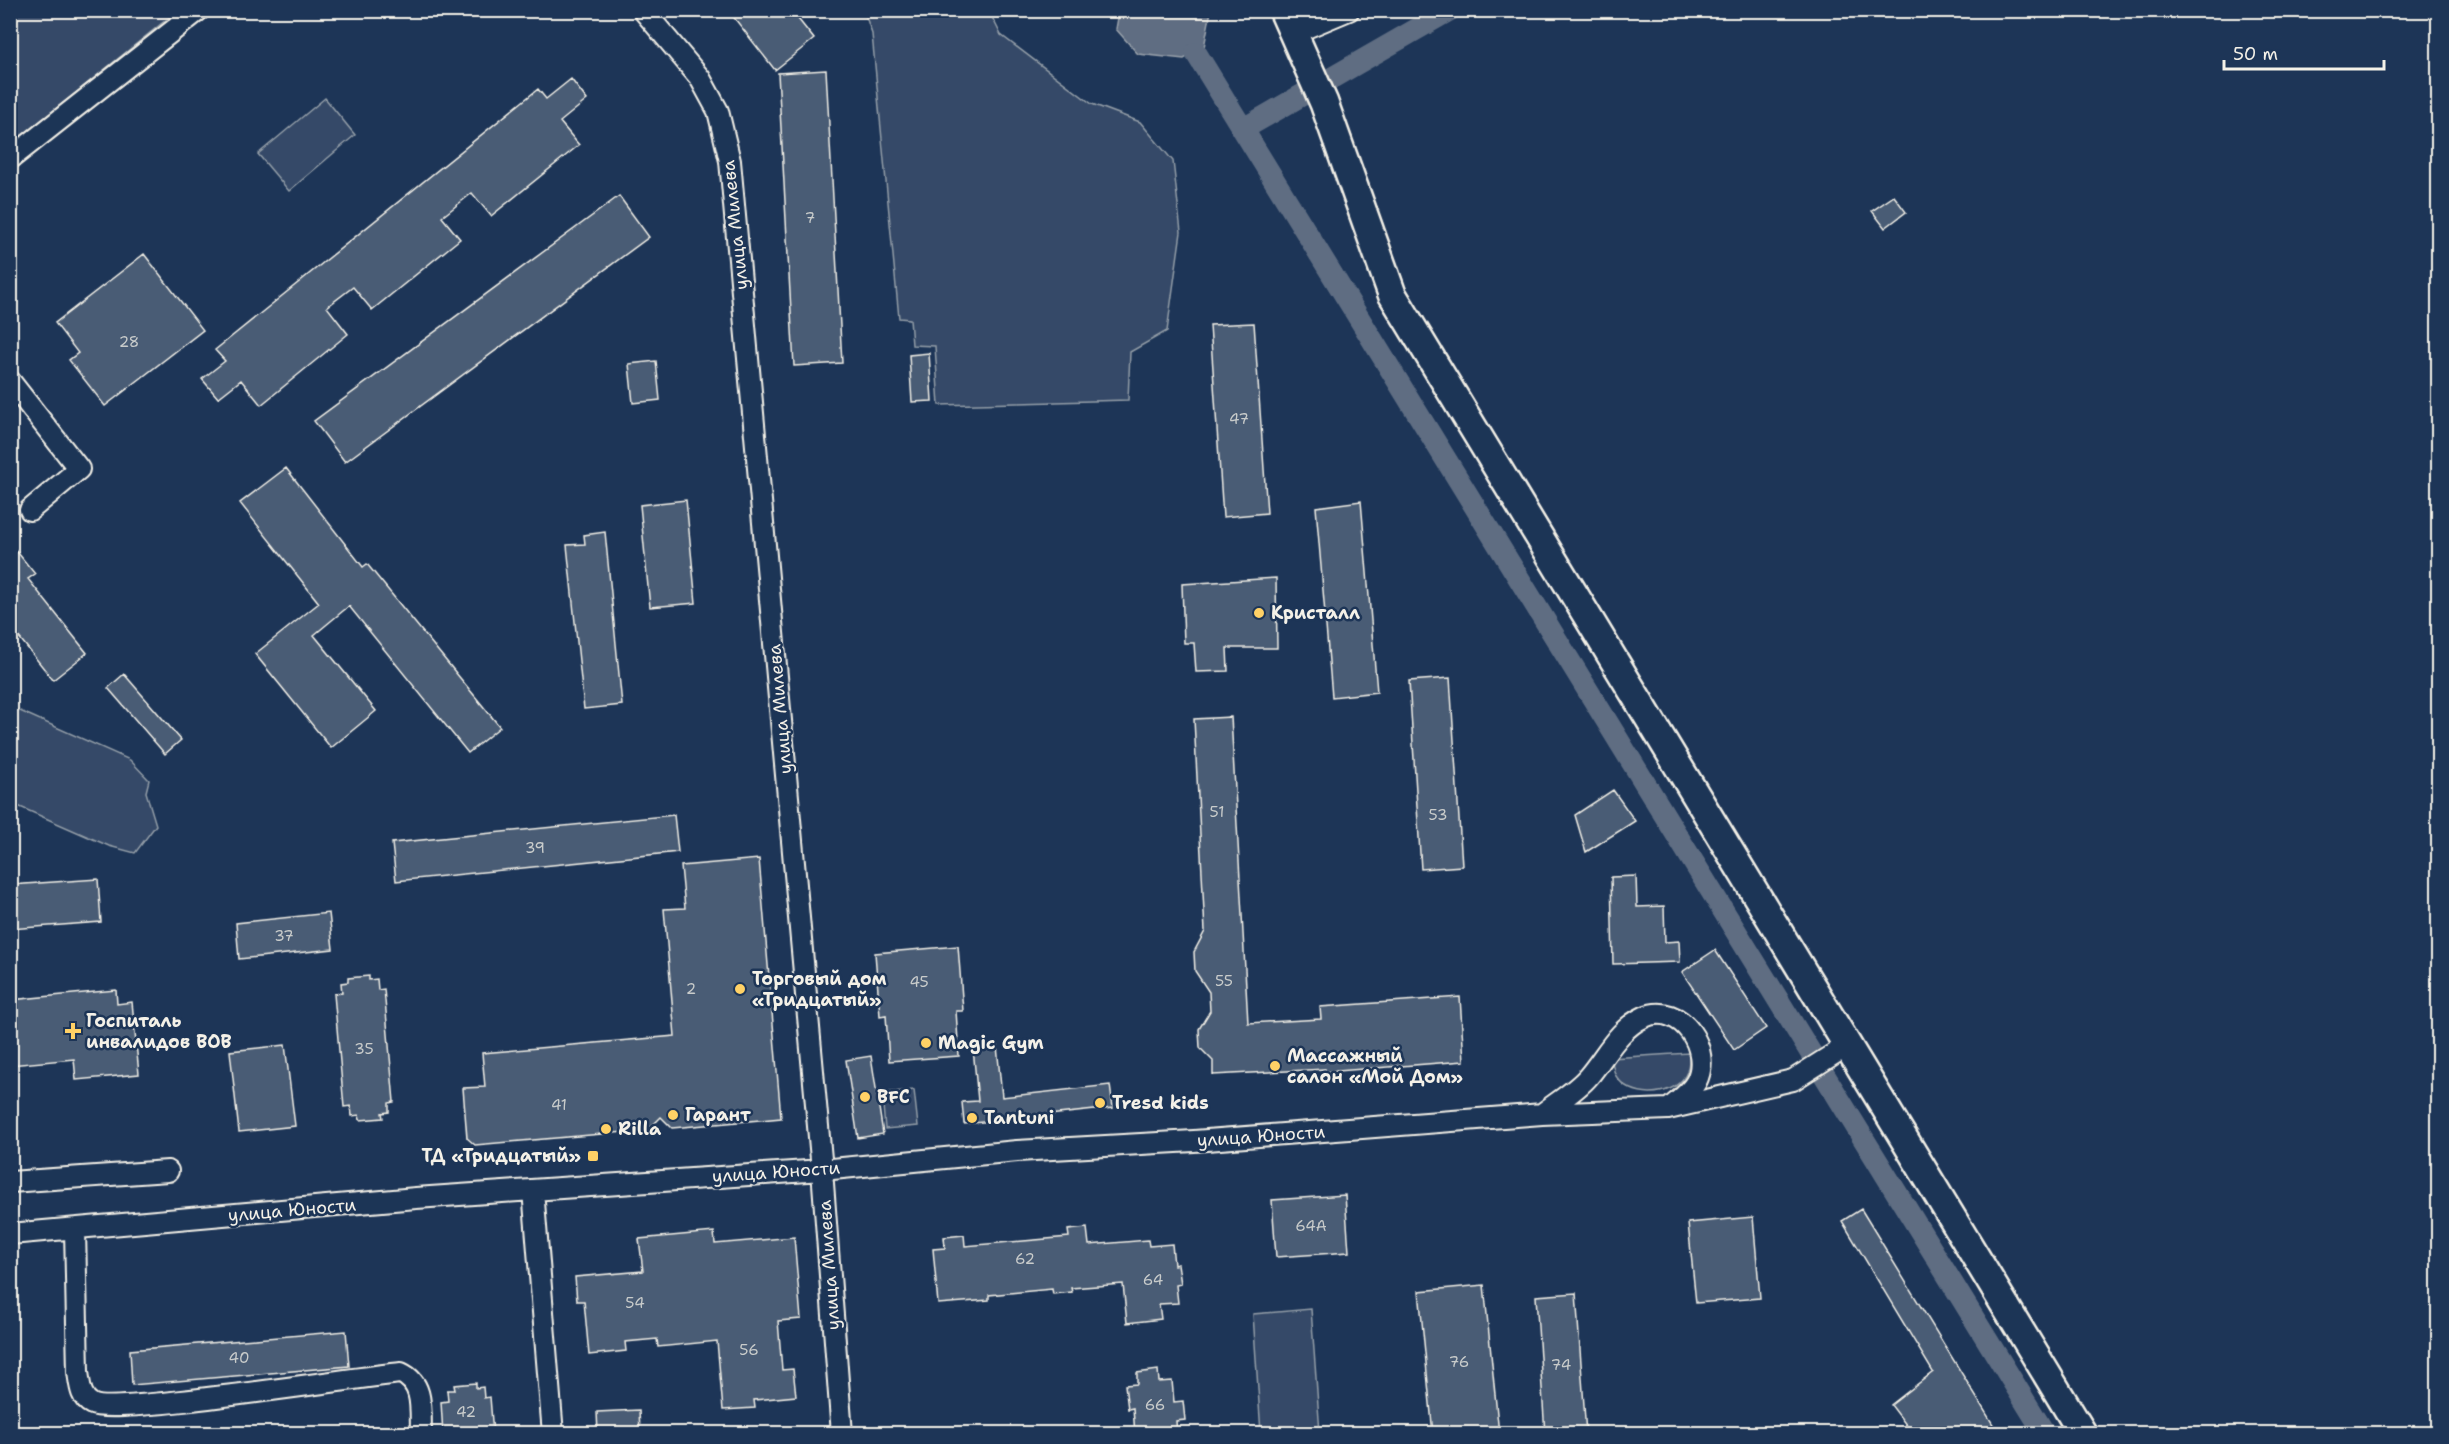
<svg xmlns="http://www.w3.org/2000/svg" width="2449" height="1444" font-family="'Shantell Sans',sans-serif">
	<rect width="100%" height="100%" fill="#1d3557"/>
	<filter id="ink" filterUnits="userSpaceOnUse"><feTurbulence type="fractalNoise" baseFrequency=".0167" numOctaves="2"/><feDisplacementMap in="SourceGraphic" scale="12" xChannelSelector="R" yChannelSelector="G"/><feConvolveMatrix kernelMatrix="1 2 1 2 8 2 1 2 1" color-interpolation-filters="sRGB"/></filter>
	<g filter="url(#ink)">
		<path fill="#354a67" stroke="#949ea8" stroke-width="1.5" d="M11,10h166v1l-166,134z
			M864,11h125l12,24 91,69 48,18 33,39 8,71 -14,99 -37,21 -2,48 -189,5 -4,-59 -23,-1 -2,-26 -11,-1 -27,-284z
			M325,98l30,37 -66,56 -31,-37z
			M11,707l119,53 19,20 -3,12 10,33 -21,28 -26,-7 -98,-43z
			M1689,1053c0,9 0,16 -4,23 -14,23 -56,22 -69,0 -3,-5 -3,-13 -5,-18z
			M914,1090l4,36 -33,3 -3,-36z
			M1311,1309l9,124h-59l-8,-119z"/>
		<path fill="#5e6d82" stroke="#9aa2ab" stroke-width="1.5" d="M1129,11h82l-7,36 -20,12 -46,-5 -22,-25 2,-11z"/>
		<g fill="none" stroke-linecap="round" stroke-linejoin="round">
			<path stroke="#5e6d82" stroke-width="22" d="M1196,53l849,1381
				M1243,129l207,-119"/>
		</g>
		<path fill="#485b74" stroke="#f4f1e8" stroke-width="1.5" d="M728,10h63l23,29 -39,31z
			M826,70l16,293 -48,3 -16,-293z
			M571,79l16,21 -27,22 19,23 -88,71 -19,-23 -30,24 18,22 -88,71 -19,-23 -26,20 21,27 -87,71 -20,-25 -23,18 -16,-19 23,-18 -10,-11 323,-261 8,10z
			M619,196l30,41 -304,225 -31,-41z
			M1894,196l12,16 -21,16 -13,-17z
			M144,254l59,76 -98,76 -36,-46 9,-7 -23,-30z
			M1254,323l13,190 -44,4 -13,-192z
			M929,353l3,48 -20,1 -3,-47z
			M656,361l4,39 -27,3 -4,-39z
			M286,468l77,99 4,-3 133,163 -32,26 -119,-147 -35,29 62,76 -45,37 -76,-94 64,-51 -79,-100z
			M686,500l10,103 -46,4 -10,-102z
			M1361,501l16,191 -45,5 -16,-190z
			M605,532l17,173 -38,4 -17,-164 18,-1 -1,-9z
			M10,543l25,31 -7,5 59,74 -34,27 -43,-54z
			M1276,578l1,70h-50l1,23 -32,1 -2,-29h-10l-2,-59z
			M124,674l57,66 -16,14 -57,-66z
			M1450,678l12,188 -41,3 -12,-188z
			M1231,717l17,306 73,-4 -1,-12 140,-10 4,64 -139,11v-3l-112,6v-14l-13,-13 -1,-19 11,-18 -1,-19 -14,-21 -1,-19 11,-21 -11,-212z
			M1613,790l22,31 -49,31 -11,-37z
			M674,815l4,37 -282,29 -4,-38z
			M759,859l22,259 -109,10 -11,-11 -13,13 -173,15 -8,-7 -4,-50 22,-1 -3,-34 193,-17 -11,-127 21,-1 -4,-42z
			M1636,876l1,31 27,-1 1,36 14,-1 1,21 -67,2 -2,-87z
			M98,879l3,43 -91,7v-44z
			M329,913l4,36 -94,10 -3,-36z
			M958,946l5,65h-7l3,45 -70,5 -3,-46 -6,1 -5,-63z
			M1715,950l51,78 -32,22 -52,-78z
			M369,976v4l8,-1 1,11 6,-1 10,113 -5,1v9l-7,1 1,5 -23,2 -1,-5 -7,1 -1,-10 -7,1 -10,-113 8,-1 -1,-10 7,-1v-4z
			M116,990l1,14 15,-2 7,72 -63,6 -2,-21 -64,6v-65z
			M285,1045l10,81 -56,6 -9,-81z
			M997,1046l5,51 108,-12 3,23 -149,16 -2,-22 16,-1 -5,-53z
			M871,1056l12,78 -25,4 -12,-78z
			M1345,1195l4,57 -73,5 -4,-57z
			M1861,1209l133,217 -10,8h-71l-22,-29 42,-33 -91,-151z
			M1753,1217l7,81 -64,5 -8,-80z
			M1087,1228l2,17 59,-5 1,6 23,-2 2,21 4,-1 3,20 -5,1 2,18 -19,1 2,15 -34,4 -4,-39 -52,4 1,4 -19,2 -1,-5 -63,6v5l-51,4 -5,-55 12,-1 -1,-11 20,-2 1,11 104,-9 -1,-7z
			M714,1232l1,12 79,-7 7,82 -23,2 4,49 11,-1 3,27 -42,4 1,8 -32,2 -6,-69 -59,6 -1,-8 -32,3 1,9 -37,4 -5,-54h-7l-2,-24 68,-6 -4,-32z
			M1484,1285l15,149h-66l-14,-143z
			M1576,1293l10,141h-41l-9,-138z
			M346,1331l3,35 -217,19 -2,-35z
			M1158,1370l1,12 13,-1 2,21 9,-1 2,19 -9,1 1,13h-42l-2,-26 -5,1 -3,-24 12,-1v-11z
			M476,1383v5l7,-1 1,11 6,-1 3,37h-50l-2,-32 7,-1 -1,-11h8l-1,-5z
			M639,1410l1,21 -42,2 -1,-21z"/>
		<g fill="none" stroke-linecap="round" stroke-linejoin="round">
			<g stroke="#f4f1e8" stroke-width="24">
				<path id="street" d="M643,10l57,68 18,33 12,50 92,1009 20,264
					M1294,33l55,-23
					M10,159l189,-149
					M10,381l69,88 -49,41
					M1542,1114c15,-12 34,-23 46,-37 18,-21 30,-48 56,-60 37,-16 69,33 52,65 -6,11 -17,18 -26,26
					M10,1182l158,-11
					M533,1190l20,244
					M75,1229l3,143c2,12 2,26 14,32 22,12 265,-27 309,-31 24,11 19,38 20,61
					M10,1234l406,-36 406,-28 195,-19 177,-10 348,-27 126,-5 125,-29 55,-35"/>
			</g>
			<g stroke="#f4f1e8" stroke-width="32">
				<path id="secondary" d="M1283,10l41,93 68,191 691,1140"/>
			</g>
			<use href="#street" stroke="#1d3557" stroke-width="20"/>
			<use href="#secondary" stroke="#1d3557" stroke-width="27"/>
		</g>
	</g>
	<g fill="#ffd166" stroke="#1d3557" stroke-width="2">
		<circle cx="1259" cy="613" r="6"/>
		<circle cx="740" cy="989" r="6"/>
		<path d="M70 1022h6v6h6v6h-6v6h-6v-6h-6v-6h6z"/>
		<circle cx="926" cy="1043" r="6"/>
		<circle cx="1275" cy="1066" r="6"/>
		<circle cx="865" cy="1097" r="6"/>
		<circle cx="1100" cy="1103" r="6"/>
		<circle cx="673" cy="1115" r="6"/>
		<circle cx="972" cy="1118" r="6"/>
		<circle cx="606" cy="1129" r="6"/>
		<rect x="587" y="1150" width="12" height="12" rx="3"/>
	</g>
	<g text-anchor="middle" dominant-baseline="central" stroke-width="5" stroke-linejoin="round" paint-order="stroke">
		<g font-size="15" fill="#c9cccb">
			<text x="810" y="218">7</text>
			<text x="129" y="342">28</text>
			<text x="1239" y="419">47</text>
			<text x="1217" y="812">51</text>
			<text x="1438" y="815">53</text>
			<text x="535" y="848">39</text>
			<text x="284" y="936">37</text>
			<text x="1224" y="981">55</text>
			<text x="919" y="982">45</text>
			<text x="691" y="989">2</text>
			<text x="364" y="1049">35</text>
			<text x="559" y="1105">41</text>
			<text x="1311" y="1226">64А</text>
			<text x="1025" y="1259">62</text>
			<text x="1153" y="1280">64</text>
			<text x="635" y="1303">54</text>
			<text x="749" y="1350">56</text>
			<text x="239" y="1358">40</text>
			<text x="1459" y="1362">76</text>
			<text x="1561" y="1365">74</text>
			<text x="1155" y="1405">66</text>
			<text x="466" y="1412">42</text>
		</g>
		<g font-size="18" fill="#f4f1e8" stroke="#1d3557">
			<text transform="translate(735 225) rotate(-96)">улица Милева</text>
			<text transform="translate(780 709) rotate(-95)">улица Милева</text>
			<text transform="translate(1261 1136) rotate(-4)">улица Юности</text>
			<text transform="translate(776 1172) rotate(-4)">улица Юности</text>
			<text transform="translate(292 1210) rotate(-5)">улица Юности</text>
			<text transform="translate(829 1265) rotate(-94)">улица Милева</text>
		</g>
		<g font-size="18" font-weight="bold" fill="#f4f1e8" stroke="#1d3557" text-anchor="start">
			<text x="1271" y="613">Кристалл</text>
			<text x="752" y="979">Торговый дом<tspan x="752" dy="21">«Тридцатый»</tspan></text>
			<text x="86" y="1021">Госпиталь<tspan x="86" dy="21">инвалидов ВОВ</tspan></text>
			<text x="938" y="1043">Magic Gym</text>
			<text x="1287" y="1056">Массажный<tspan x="1287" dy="21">салон «Мой Дом»</tspan></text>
			<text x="877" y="1097">BFC</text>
			<text x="1112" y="1103">Tresd kids</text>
			<text x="685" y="1115">Гарант</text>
			<text x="984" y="1118">Tantuni</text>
			<text x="618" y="1129">Rilla</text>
			<text x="581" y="1156" text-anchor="end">ТД «Тридцатый»</text>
		</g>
	</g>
	<rect width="2449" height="1444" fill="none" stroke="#1d3557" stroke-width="36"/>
	<rect x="18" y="18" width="2413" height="1408" fill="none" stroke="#f4f1e8" stroke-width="2" filter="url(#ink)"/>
	<path d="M2224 60v9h160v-9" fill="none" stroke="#f4f1e8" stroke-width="3"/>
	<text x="2233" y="60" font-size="18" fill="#f4f1e8" stroke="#1d3557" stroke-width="4.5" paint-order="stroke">50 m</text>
</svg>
